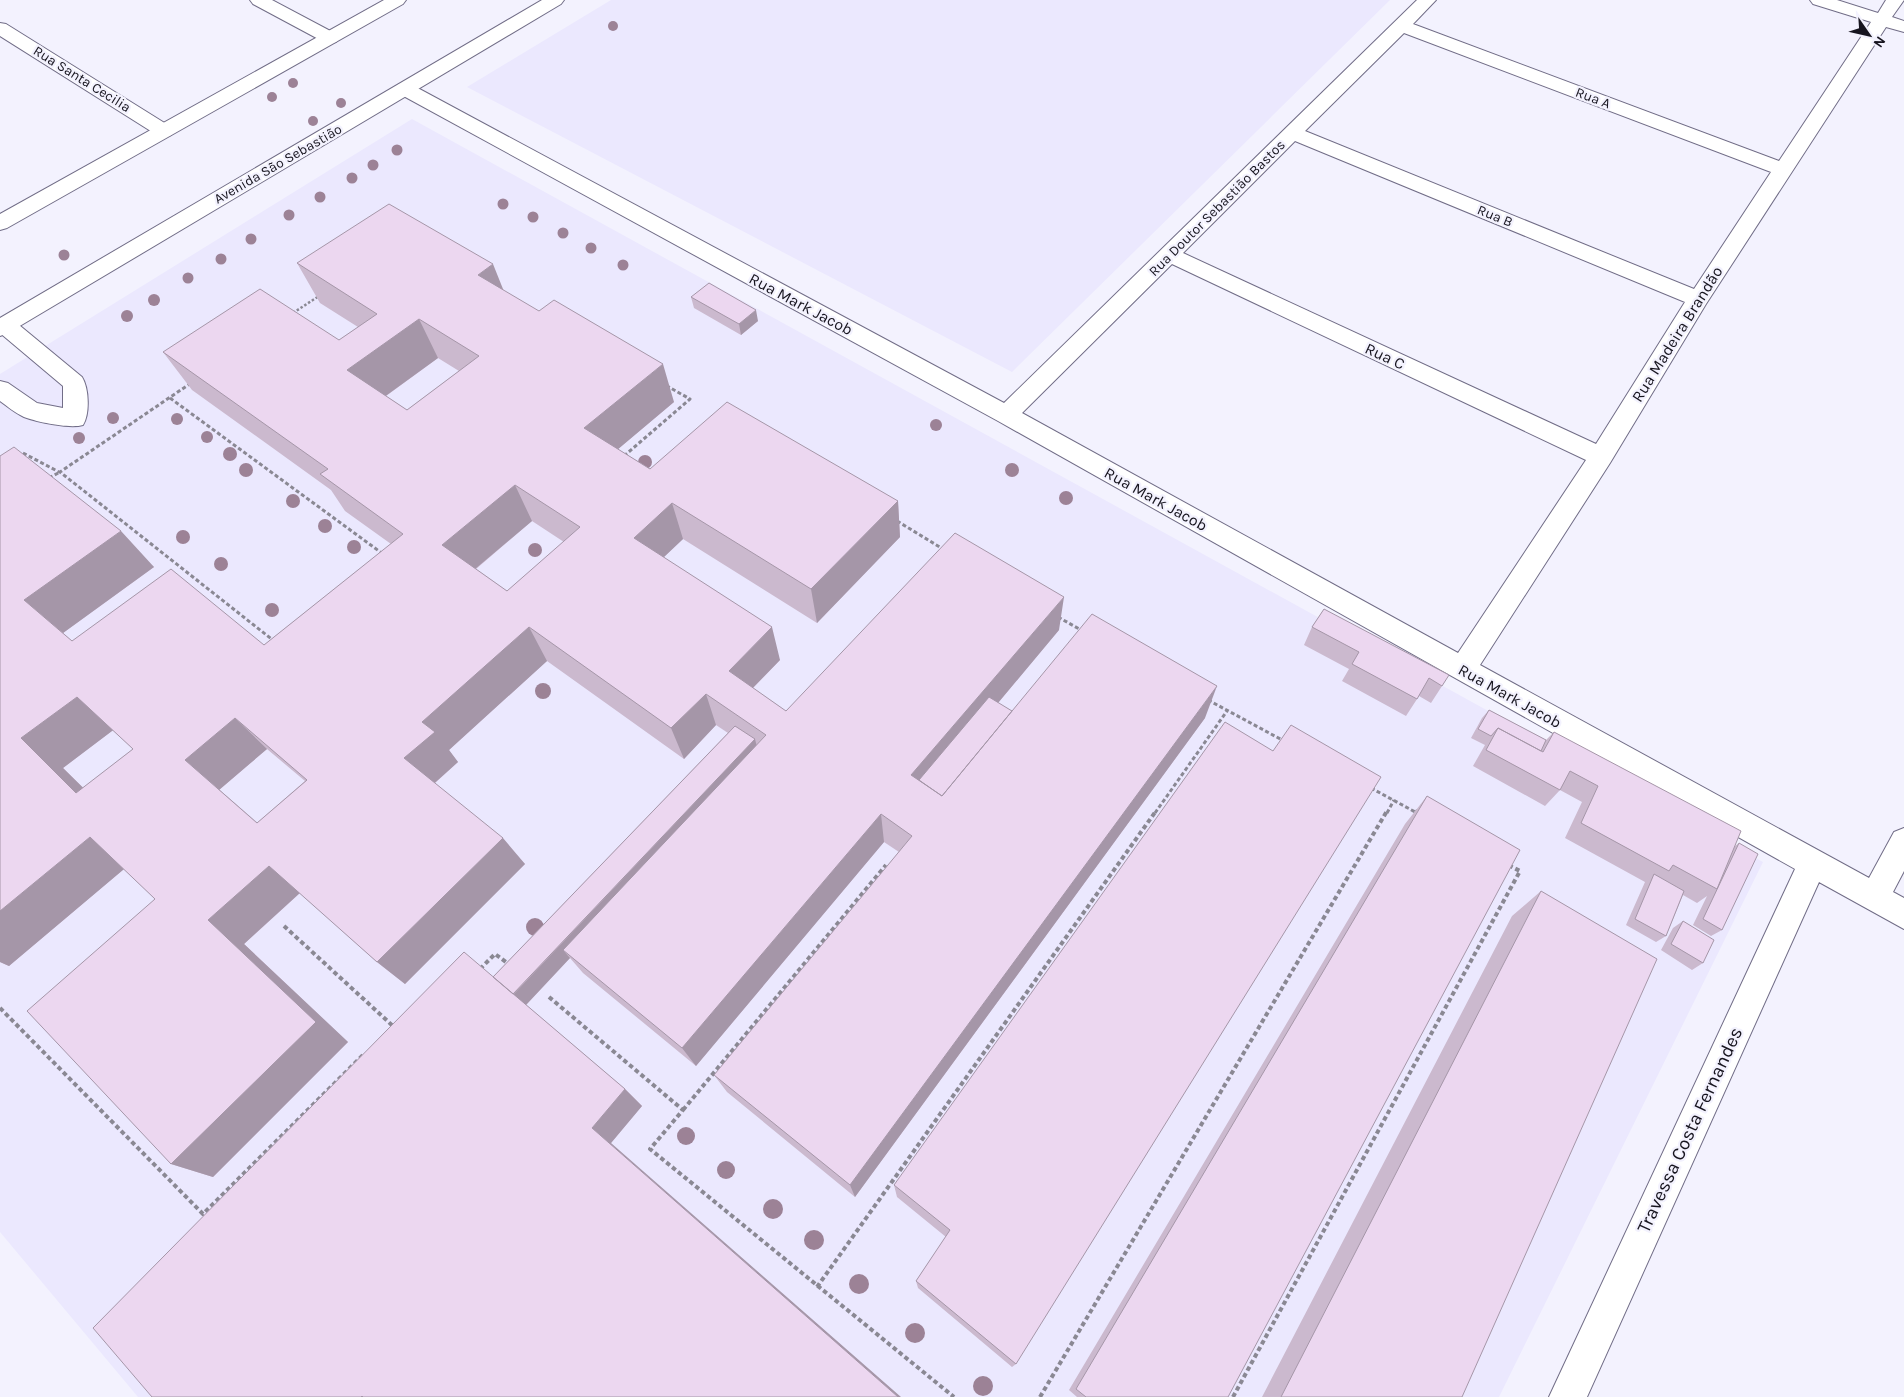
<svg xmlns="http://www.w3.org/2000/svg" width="1904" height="1397" font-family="Karla,sans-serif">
	<rect width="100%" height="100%" fill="#f3f2fe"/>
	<path fill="#ebe8fe" d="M611,0h779l-378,372 -545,-285z
		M412,119l1351,743 -264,535h-1361l-138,-165v-858z"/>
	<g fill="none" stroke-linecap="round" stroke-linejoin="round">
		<g stroke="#716d87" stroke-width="2">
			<path id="minor" d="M250,0h22l64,34 3,4 -3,4 -6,1 -6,-1 -71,-38z
				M1417,0h19l-23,24 366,137 92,-139 -58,-18 -3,-4h27l41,13 8,-13h18l-12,17 12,4v11l-18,-5 -180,277 -96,159 -130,202 389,213 25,-46 10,-4v43l-11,21 11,6v31l-85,-47 -232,515h-38l246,-528 -797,-448 -600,-328 -2,-4 2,-4 7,-2 7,2 592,318zM1404,33l367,139 -77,117 -389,-158zM1295,141l390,161 -89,142 -413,-191zM1172,264l414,196 -128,193 -436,-240z
				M0,23l6,1 165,103 3,4 -3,4 -7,2 -7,-2 -157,-99z
				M5,317l8,3 69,57c7,11 8,37 1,48 -13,4 -46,-3 -59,-8 -9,-4 -17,-11 -24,-16v-20l8,2 29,20 26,5v-22l-63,-53v-14z"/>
		</g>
		<g stroke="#716d87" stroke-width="2">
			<path id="major" d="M384,0h22l-3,4 -396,224 -7,2v-16z
				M542,0h22l-3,4 -553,329 -8,3v-18z"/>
		</g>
		<path stroke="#8a8893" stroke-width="2.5" stroke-dasharray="2.5 2" stroke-linecap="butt" d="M293,313l26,-17"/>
		<path stroke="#8a8893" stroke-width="3" stroke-dasharray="4 2.5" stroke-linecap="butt" d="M191,383l-131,89 214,169
			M170,398l213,156
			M23,453l36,19
			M624,456l66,-57 -23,-13
			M49,478l11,-6
			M897,521l46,28
			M1058,617l23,13
			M1208,700l76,41
			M1371,788l46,25
			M1155,813l72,-102
			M1387,813l7,-13"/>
		<path stroke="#8a8893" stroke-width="4" stroke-dasharray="4.5 3" stroke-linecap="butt" d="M1415,811l3,2
			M284,926l110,101
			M480,969l15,-15 15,11
			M549,997l134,113 -33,39 304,248
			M0,1008l203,206 161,-160
			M683,1110l203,-245
			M817,1287l339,-476
			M1040,1397l347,-586
			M1233,1397l287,-526 -12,-6"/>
		<use href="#minor" fill="#fff" fill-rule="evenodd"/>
		<use href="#major" fill="#fff" fill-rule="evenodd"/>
	</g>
	<g fill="#9c8296">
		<circle cx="613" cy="26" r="5"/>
		<circle cx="293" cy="83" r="5"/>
		<circle cx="272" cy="97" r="5"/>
		<circle cx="341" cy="103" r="5"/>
		<circle cx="313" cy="121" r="5"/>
		<circle cx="397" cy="150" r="5.5"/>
		<circle cx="373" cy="165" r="5.5"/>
		<circle cx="352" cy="178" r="5.5"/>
		<circle cx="320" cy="197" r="5.5"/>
		<circle cx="503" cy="204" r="5.5"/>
		<circle cx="289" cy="215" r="5.5"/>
		<circle cx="533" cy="217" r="5.5"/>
		<circle cx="563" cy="233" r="5.5"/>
		<circle cx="251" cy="239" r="5.5"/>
		<circle cx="591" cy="248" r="5.5"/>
		<circle cx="64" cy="255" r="5.5"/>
		<circle cx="221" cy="259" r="5.5"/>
		<circle cx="623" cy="265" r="5.5"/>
		<circle cx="188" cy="278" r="5.5"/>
		<circle cx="154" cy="300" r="6"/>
		<circle cx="127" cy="316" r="6"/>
		<circle cx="113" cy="418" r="6"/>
		<circle cx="177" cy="419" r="6"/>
		<circle cx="936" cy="425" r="6"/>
		<circle cx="207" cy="437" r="6"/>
		<circle cx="79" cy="438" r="6"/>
		<circle cx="230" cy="454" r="7"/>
		<circle cx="645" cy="462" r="7"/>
		<circle cx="246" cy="470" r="7"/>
		<circle cx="1012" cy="470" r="7"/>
		<circle cx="1066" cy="498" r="7"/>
		<circle cx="293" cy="501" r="7"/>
		<circle cx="325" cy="526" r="7"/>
		<circle cx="183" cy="537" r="7"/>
		<circle cx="354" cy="547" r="7"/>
		<circle cx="535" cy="550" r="7"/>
		<circle cx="221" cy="564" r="7"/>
		<circle cx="272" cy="610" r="7"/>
		<circle cx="543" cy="691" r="8"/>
		<circle cx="535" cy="927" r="9"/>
		<circle cx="686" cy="1136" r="9"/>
		<circle cx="726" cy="1170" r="9"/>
		<circle cx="773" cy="1209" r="10"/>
		<circle cx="814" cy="1240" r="10"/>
		<circle cx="859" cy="1284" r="10"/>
		<circle cx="915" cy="1333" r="10"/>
		<circle cx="983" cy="1386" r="10"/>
	</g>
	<path fill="#cbb9ce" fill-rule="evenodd" d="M297,263l207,28 170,111 -56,47 32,20 248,32 2,36 -83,86 -134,-84 -19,18 116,103 -27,28 33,23 273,-81 -61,73 14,8 193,7 -350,479 -128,-105 -13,-17 185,-223 -15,-10 -188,224 -113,-93 -13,-15 -44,47 99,84 17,17 -31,37 -459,254 341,-420 235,-244 -12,-8 -32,34 -137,-98 -98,89 9,12 -23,21 90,81 -120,120 -28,-22 -77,-69 -56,51 104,98 -135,135 -42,-13 -16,-265 -31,-30 -115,97 -9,-4v-506l154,111 -91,66 9,8 192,4 127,-101 -46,-33 -14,-21 -139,-100 -29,-38 176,-12 19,-13 -38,-24zM438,358l21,13 -52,39 -21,-14zM532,521l32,21 -57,49 -31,-22zM113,730l20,19 -50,39 -20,-20zM267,749l38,32 -48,42 -38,-33z
		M691,297l67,24 -17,14 -47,-27z
		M1324,609l118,77 -11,17 -12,-7 -13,20 -64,-35 7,-12 -45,-24 8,-18z
		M1489,710l57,30 8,-8 181,114 4,-3 -17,87 -11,6 -18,-11 14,-29 -10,7 -14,-8 -17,41 -10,6 -30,-17 19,-43 -80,-44 17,-36 -22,-12 -15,16 -72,-40 12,-21 -14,-7 11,-20z
		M1273,751l-257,613 -4,3 -94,-79 -2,-7 30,-44 -49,-40 -3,-12z
		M1427,796l-199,601h-151l-8,-7 336,-566z
		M1541,891l-79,506h-200l250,-481z
		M1683,921l20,42 -11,7 -31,-20 12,-22z"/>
	<path fill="#a596a8" d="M493,264l16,40 -31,-29z
		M756,310l2,11 -17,14 -2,-11z
		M419,319l19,39 -69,50 -22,-38z
		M663,364l11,38 -76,64 -14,-38z
		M515,485l17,36 -70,59 -20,-35z
		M898,501l2,36 -83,86 -6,-34z
		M672,503l11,36 -36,34 -13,-35z
		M121,531l33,36 -91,66 -39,-33z
		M1064,597l-5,33 -138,165 -10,-20z
		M529,627l18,34 -98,89 9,12 -29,26 -25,-30 18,-36z
		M772,627l8,33 -42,43 -9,-32z
		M1217,686l-12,32 -350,479 -5,-12z
		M706,694l10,31 -32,34 -13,-31z
		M77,697l39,31 -53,40 54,53 -41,-28 -55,-55z
		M235,718l32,31 -48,41 70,60 -104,-90z
		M755,739l4,16 -196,195 7,8 -45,48 -12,-11z
		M881,814l3,28 -188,224 -14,-18z
		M90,837l40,27 -121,102 -9,-4v-51z
		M503,838l22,26 -120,120 -28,-22z
		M269,866l33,25 -58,53 104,98 -135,135 -42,-13 37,-244z
		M625,1089l17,17 -31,37 290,254h-3l-306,-269z"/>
	<path fill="#ecd7f0" stroke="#a596a8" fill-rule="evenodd" d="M389,204l104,60 -15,11 61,36 15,-11 109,64 -79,64 66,41 77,-67 171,99 -87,88 -139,-86 -38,35 138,89 -43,44 57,40 169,-178 109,64 -153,178 31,21 150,-182 125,72 -367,499 -136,-110 198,-239 -31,-22 -199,234 -119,-98 203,-215 -60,-41 -35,34 -142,-101 -107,95 13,10 -31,26 99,80 -126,124 -108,-96 -61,54 108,102 -145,142 -144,-153 128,-112 -65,-62 -90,74v-455l14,-9 107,84 -97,69 48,41 99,-72 93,76 139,-111 -83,-60 8,-5 -165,-117 97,-63 79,51 38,-26 -80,-51zM419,319l60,37 -72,54 -60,-40zM515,485l65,42 -73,64 -65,-46zM77,697l56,52 -57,44 -55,-55zM235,718l72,62 -50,43 -72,-63z
		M709,283l47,27 -17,14 -48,-27z
		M1324,609l125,66 -7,11 -13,-8 -12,21 -65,-35 7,-12 -47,-25z
		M989,697l23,14 -70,85 -23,-16z
		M1489,710l57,30 -5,11 -43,-23 -7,8 -13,-7z
		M1225,722l48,29 18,-26 90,52 -365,587 -100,-83 34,-51 -56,-45z
		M735,726l20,13 -242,255 -20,-17z
		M1498,728l45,24 11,-20 187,99 -24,58 -44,-24 -4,6 -88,-48 17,-37 -28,-15 -10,19 -74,-40z
		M1427,796l93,54 -292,547h-142l-10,-8z
		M1739,843l19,11 -36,76 -19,-11z
		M1654,874l30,17 -18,45 -31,-17z
		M1541,891l116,68 -195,438h-181z
		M1683,921l31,19 -11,23 -32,-19z
		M464,952l161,137 -33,39 306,269h-535l-1,-1 -1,1h-209l-59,-69z"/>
	<g text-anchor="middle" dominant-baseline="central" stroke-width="4.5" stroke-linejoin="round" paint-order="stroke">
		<g font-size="14" fill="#17151f" stroke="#f3f2fe">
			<text transform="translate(82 79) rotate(32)">Rua Santa Cecilia</text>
			<text transform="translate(1593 98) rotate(21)">Rua A</text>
			<text transform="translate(278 164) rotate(-30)">Avenida São Sebastião</text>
			<text transform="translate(1217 208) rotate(-45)">Rua Doutor Sebastião Bastos</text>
			<text transform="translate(1495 216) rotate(22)">Rua B</text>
		</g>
		<g font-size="16" fill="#17151f" stroke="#f3f2fe">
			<text transform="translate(801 304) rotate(28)">Rua Mark Jacob</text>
			<text transform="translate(1677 334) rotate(-58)">Rua Madeira Brandão</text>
			<text transform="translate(1385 356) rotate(25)">Rua C</text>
			<text transform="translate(1156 499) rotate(29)">Rua Mark Jacob</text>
			<text transform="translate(1510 696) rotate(29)">Rua Mark Jacob</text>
		</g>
		<g font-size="19" fill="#17151f" stroke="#f3f2fe">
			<text transform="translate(1690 1130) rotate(-65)">Travessa Costa Fernandes</text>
		</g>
	</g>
	<g transform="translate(1869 35) rotate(124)" stroke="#f3f2fe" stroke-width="4" paint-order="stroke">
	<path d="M0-4L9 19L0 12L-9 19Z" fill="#17151f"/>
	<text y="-8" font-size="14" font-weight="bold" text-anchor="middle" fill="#17151f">N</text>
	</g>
</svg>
